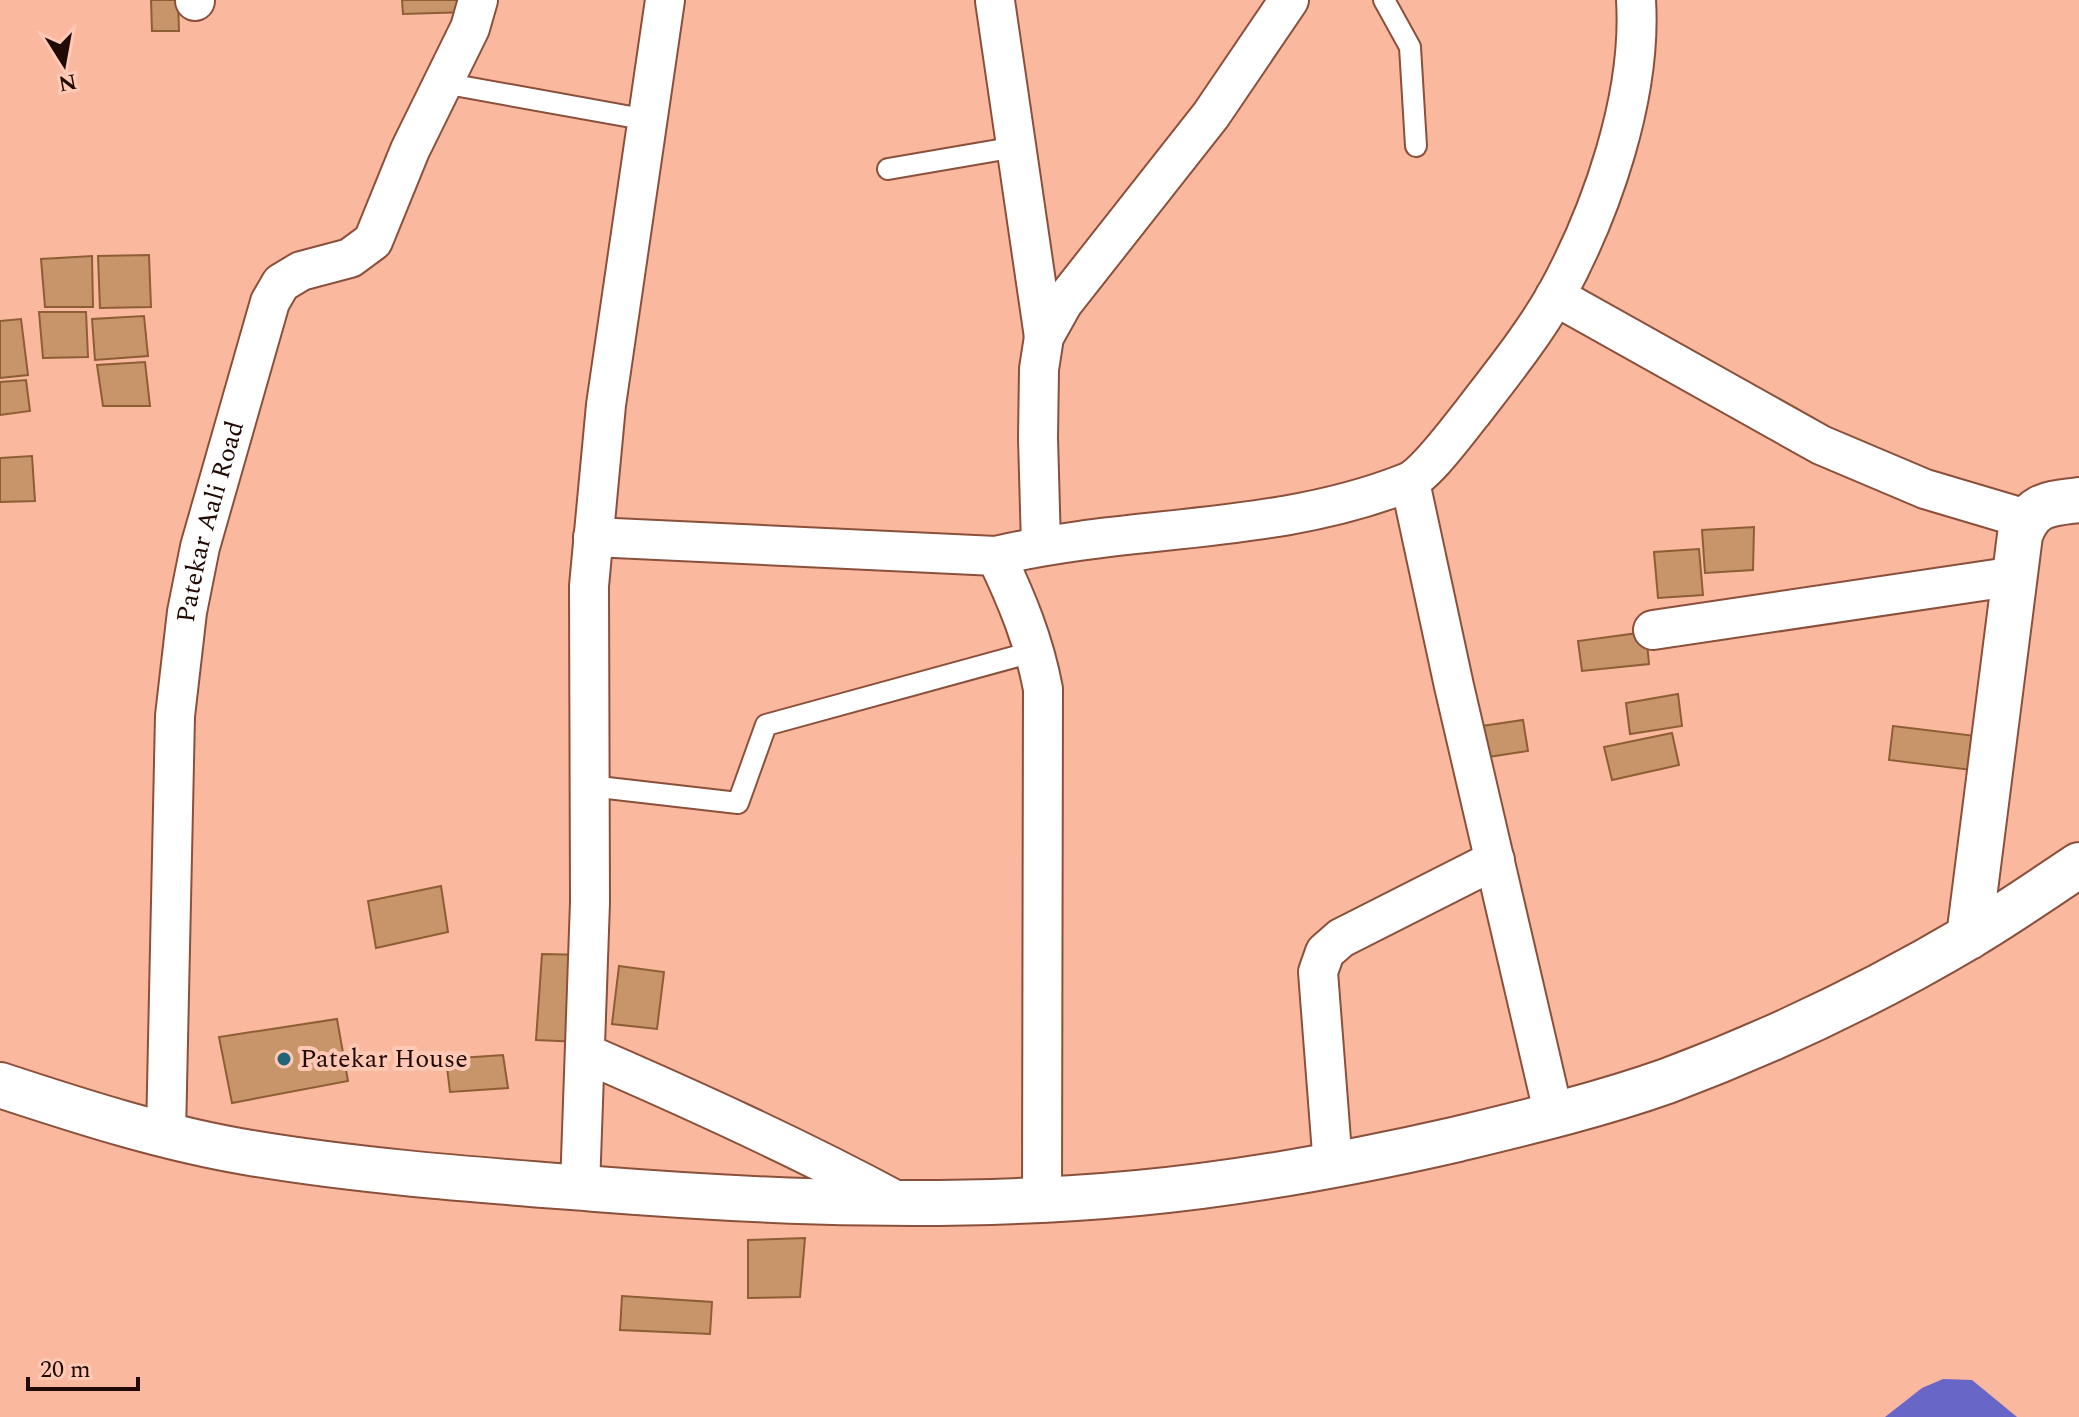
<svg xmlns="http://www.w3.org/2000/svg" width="2079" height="1417" font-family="Spectral,serif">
	<rect width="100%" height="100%" fill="#fab89f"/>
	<path fill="#6866c7" d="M1943,1379l29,1 45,37h-132l37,-29z"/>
	<path fill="#c8956a" stroke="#8d5e34" stroke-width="2" d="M151,0h27l1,31h-27z
		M402,0h67v12l-66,2z
		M149,255l2,52 -51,1 -2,-52z
		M92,256l1,51h-48l-4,-48z
		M39,312h47l2,45 -45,1z
		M144,316l4,40 -53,4 -3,-41z
		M21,319l7,56 -28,3v-57z
		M145,362l5,44h-47l-6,-41z
		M26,380l4,31 -30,4v-33z
		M32,456l3,45 -35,1v-44z
		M1754,527l-1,43 -48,3 -3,-43z
		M1699,549l4,46 -45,3 -4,-46z
		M1646,632l3,32 -67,7 -4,-30z
		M1678,694l4,32 -52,8 -4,-31z
		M1523,720l5,31 -53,8 -7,-31z
		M1893,726l91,11 -4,34 -91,-11z
		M1672,733l7,32 -67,15 -8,-33z
		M441,886l7,46 -72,16 -8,-47z
		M542,954l43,1 -4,87 -45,-2z
		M619,966l45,6 -7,57 -45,-5z
		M337,1019l11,62 -116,22 -13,-66z
		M503,1055l5,33 -58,4 -4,-33z
		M805,1238l-5,59 -52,1v-58z
		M622,1296l90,6 -2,32 -90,-4z"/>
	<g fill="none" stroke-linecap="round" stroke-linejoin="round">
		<g stroke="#8a503b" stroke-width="24">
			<path id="service" d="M1384,0l26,47 6,99
				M443,83l205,37
				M888,169l128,-22
				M590,786l148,17 28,-78 270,-74"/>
		</g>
		<g stroke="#8a503b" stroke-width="42">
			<g id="minor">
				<path d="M195,0v1"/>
				<path d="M995,1l49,336"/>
				<path d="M1555,296l266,149 104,44 101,30"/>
				<path d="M1410,482l44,204 100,430"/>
				<path d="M593,537l403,19c135,-32 279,-21 410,-73 19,-7 52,-53 66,-70 29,-38 60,-76 84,-118 46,-84 86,-199 80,-295"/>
				<path d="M1041,545l-3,-107 1,-69 5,-32 19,-34 148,-188 78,-115"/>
				<path d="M996,556c21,44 38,85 47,133l-1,510"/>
				<path d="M1653,630l363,-54"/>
				<path d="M587,1054c106,46 210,93 312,148"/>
				<path id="s1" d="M166,1134l9,-418 12,-104 13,-65 70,-245 11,-19 20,-12 49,-13 23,-17 37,-91 60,-122 8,-28"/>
				<path d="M1333,1166l-15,-194 7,-20 16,-14 154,-78"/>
				<path d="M580,1188l10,-286 -1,-316 17,-181 59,-405"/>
			</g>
		</g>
		<g stroke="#8a503b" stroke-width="48">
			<path id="tertiary" d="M1969,937l51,-402c12,-32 29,-31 59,-35
				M0,1085c82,27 166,54 251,68 114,19 230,27 345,36 180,14 361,21 542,4 107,-10 215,-30 320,-54 70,-17 141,-34 209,-58 104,-39 207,-88 303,-145 37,-22 73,-47 109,-71"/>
		</g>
		<use href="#service" stroke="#fff" stroke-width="20"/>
		<use href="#minor" stroke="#fff" stroke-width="38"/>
		<use href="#tertiary" stroke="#fff" stroke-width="44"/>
	</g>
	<circle fill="#236578" stroke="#ffc9b5" stroke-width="3" cx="284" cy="1059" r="8"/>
	<g text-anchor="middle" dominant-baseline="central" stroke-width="8" stroke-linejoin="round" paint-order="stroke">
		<g font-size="26" fill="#200a03" stroke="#ffc9b5">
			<text stroke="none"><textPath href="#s1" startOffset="616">Patekar Aali Road</textPath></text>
		</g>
		<g font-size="26" fill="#200a03" stroke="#ffc9b5" text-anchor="start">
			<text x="300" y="1059">Patekar House</text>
		</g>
	</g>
	<g transform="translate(64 64) rotate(169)" stroke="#ffc9b5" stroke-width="6" paint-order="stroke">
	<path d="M0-6L14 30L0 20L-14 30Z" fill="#200a03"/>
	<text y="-12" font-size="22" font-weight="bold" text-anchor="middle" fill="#200a03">N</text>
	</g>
	<path d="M28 1377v12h110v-12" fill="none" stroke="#200a03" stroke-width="4"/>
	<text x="40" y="1377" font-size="24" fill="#200a03" stroke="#ffc9b5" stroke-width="6" paint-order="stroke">20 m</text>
</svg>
